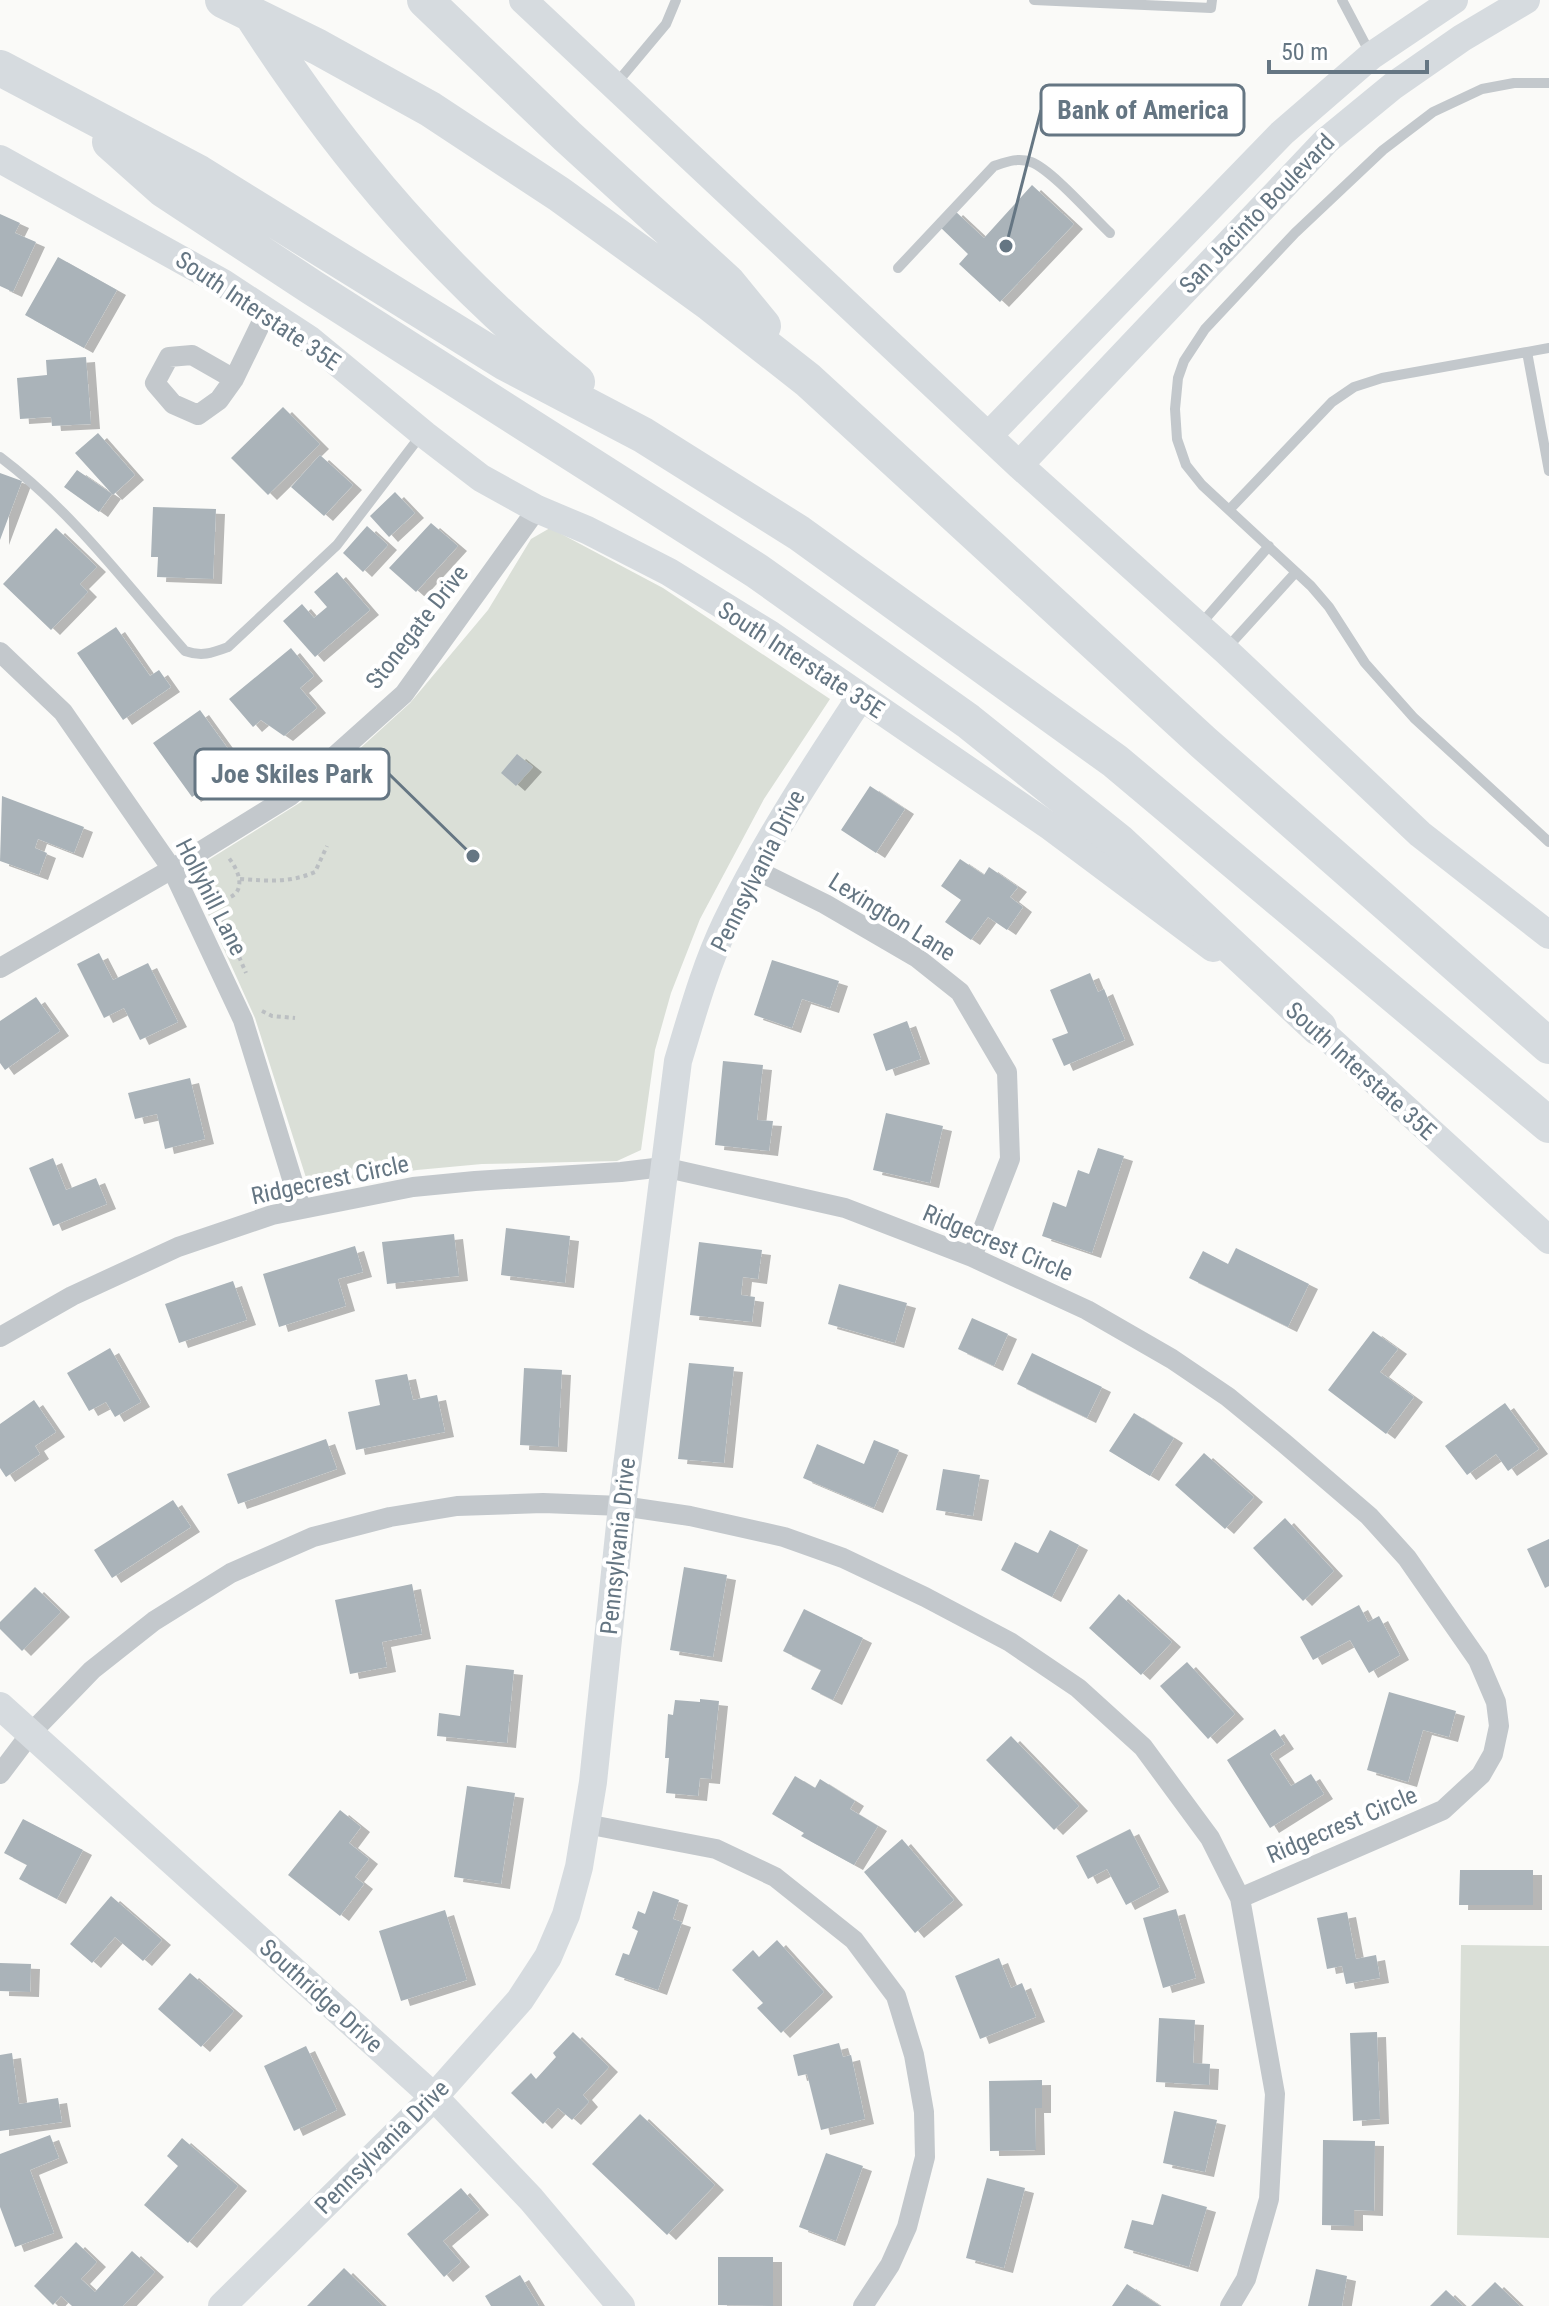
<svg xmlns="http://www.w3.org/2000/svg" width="1549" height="2306" font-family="'Roboto Condensed',sans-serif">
	<defs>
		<filter id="shadow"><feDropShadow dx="9" dy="5" stdDeviation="0" flood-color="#0004"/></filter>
	</defs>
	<rect width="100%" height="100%" fill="#fafaf8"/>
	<path fill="#dadfd7" d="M550,528l113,60 167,111 -66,100 -64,120 -29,74 -16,57 -14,100 -24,11 -135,3 -65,6 -108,17 -54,-169 -66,-146 112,-70 109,-99 78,-93 43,-71z
		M1461,1945l88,1v292l-92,-3z"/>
	<path fill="#aab3b9" filter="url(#shadow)" d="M1032,185l42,39 -74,78 -41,-38 9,-10 -29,-28 15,-16 30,28z
		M0,214l20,9 -5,10 21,9 -23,50 -13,-6z
		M58,257l59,33 -33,58 -59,-33z
		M86,357l5,67 -39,2 -1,-9 -31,2 -3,-41 30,-3 -1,-15z
		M283,407l37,37 -52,51 -37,-37z
		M98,433l37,42 -22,20 -38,-42z
		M320,455l33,30 -29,31 -33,-29z
		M77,470l35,24 -13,18 -35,-25z
		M0,473l22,8 -22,59z
		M395,492l20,21 -26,24 -19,-21z
		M153,507l63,2 -3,70 -56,-2 1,-20h-7z
		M431,523l27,23 -42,46 -27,-24z
		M367,526l21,19 -25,27 -20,-19z
		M56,528l41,39 -17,17 8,8 -37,38 -48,-46z
		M337,572l33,38 -55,47 -32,-36 19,-17 12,14 13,-11 -13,-15z
		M116,627l34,49 9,-6 12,17 -48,33 -46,-67z
		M291,648l23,28 -14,12 17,20 -33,28 -23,-16 -8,7 -24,-28z
		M200,710l39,54 -47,33 -39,-54z
		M517,754l16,13 -17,19 -15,-13z
		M870,786l35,23 -29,44 -35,-23z
		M2,796l82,31 -10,26 -36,-14 -3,9 12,5 -8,22 -39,-14z
		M960,859l24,16 5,-8 29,20 -8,10 13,10 -16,23 -19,-13 -17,23 -26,-18 16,-22 -20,-14z
		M99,953l14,27 35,-17 30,59 -38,18 -16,-32 -20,10 -27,-54z
		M772,960l67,21 -9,27 -28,-9 -10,29 -38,-13z
		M1090,973l8,19 6,-3 21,51 -61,26 -12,-27 16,-6 -18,-43z
		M36,997l24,34 -55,39 -5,-7v-42z
		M907,1021l14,38 -35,12 -13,-37z
		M723,1061l40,4 -6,55 16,1 -4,30 -54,-6z
		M190,1078l15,61 -40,10 -8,-35 -22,5 -7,-26z
		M886,1113l57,13 -13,57 -57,-13z
		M1098,1148l26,8 -32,97 -50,-17 11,-34 13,5 12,-37 11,4z
		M53,1158l13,32 30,-12 11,26 -54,22 -24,-58z
		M506,1228l64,8 -5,47 -64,-8z
		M454,1234l5,42 -72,8 -5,-42z
		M699,1242l63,8 -4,29 -15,-2 -2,18 14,2 -3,25 -62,-7z
		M355,1246l8,26 -25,7 8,27 -67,21 -16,-53z
		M1236,1248l73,36 -21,43 -99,-49 14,-27 25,13z
		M233,1281l14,39 -68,23 -14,-39z
		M839,1284l68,19 -12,40 -67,-19z
		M972,1318l36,16 -14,32 -36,-17z
		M1373,1331l25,18 -18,23 34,25 -28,37 -58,-44z
		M110,1348l31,54 -26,15 -9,-15 -17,9 -22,-38z
		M1032,1353l70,34 -15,31 -70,-34z
		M689,1363l45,4 -10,96 -46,-4z
		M524,1368l38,2 -4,77 -38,-2z
		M407,1374l6,26 24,-5 8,37 -89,18 -8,-38 32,-7 -5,-25z
		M34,1400l22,32 -21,14 5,8 -34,23 -6,-9v-44z
		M1505,1403l34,46 -31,22 -12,-17 -29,21 -22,-29z
		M1134,1413l40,25 -24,38 -41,-25z
		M326,1439l11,30 -99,35 -11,-30z
		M874,1440l25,10 -25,58 -71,-30 14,-34 47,20z
		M1204,1453l50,44 -29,32 -50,-44z
		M943,1469l37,6 -7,41 -37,-6z
		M173,1500l18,27 -79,51 -18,-28z
		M1285,1518l49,53 -31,30 -50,-53z
		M1050,1530l29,15 -27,52 -51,-27 14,-28 23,11z
		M1549,1539v47l-4,2 -18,-39z
		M684,1567l43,8 -14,82 -43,-7z
		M412,1584l10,50 -40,8 5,25 -37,7 -15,-74z
		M35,1587l26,25 -39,39 -22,-22v-7z
		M1119,1594l53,48 -31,33 -52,-47z
		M1359,1605l9,17 11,-6 21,39 -31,18 -19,-33 -37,20 -13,-23z
		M804,1609l59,29 -30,62 -22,-11 10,-19 -38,-19z
		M1187,1662l48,52 -27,25 -48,-53z
		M466,1665l48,5 -7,73 -70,-7 2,-23 21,3z
		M1389,1692l67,19 -7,26 -26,-7 -15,52 -41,-12z
		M700,1699l19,2 -8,78 -11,-1 -2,18 -32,-3 3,-35h-4l3,-44 5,1 2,-15 25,2z
		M1275,1729l10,15 -15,10 21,32 20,-12 13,20 -54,34 -43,-68z
		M1011,1736l68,70 -25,24 -68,-70z
		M795,1776l20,12 5,-9 35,22 -5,8 28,17 -24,39 -53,-29 3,-3 -32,-19z
		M467,1786l48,7 -14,91 -47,-7z
		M340,1810l21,17 -12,16 20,16 -14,18 9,7 -24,32 -52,-41z
		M23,1819l60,31 -26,49 -38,-20 8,-14 -23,-12z
		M1130,1829l30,58 -34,18 -19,-36 -19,10 -12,-23z
		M902,1839l52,61 -39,33 -51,-61z
		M1460,1870h73v35h-74z
		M653,1891l26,9 -6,19 9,3 -24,68 -43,-15 8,-22 6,2 9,-24 -6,-3 6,-17 7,3z
		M111,1896l51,44 -19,21 -28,-24 -23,26 -22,-19z
		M1176,1909l20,69 -33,10 -20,-70z
		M445,1910l22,70 -66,21 -22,-70z
		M1347,1912l9,47 20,-4 4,23 -34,6 -4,-18 -15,3 -10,-51z
		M777,1940l47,52 -43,41 -24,-25 6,-5 -31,-33 21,-20 6,7z
		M999,1958l12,30 11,-5 14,34 -56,22 -25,-63z
		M0,1963l31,1 -1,28 -30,-1z
		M190,1973l44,38 -33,36 -43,-38z
		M1159,2018l36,2 -2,43 17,1 -1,21 -53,-3z
		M573,2032l36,35 -26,28 6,7 -17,18 -14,-12 -15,16 -32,-31 20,-20 5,6 20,-22 -3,-4z
		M1377,2032l3,87 -27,2 -3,-88z
		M839,2043l4,14 8,-2 14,64 -44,11 -14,-56 -9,2 -5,-21z
		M306,2046l31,64 -43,21 -30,-65z
		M12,2053l7,51 39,-6 4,24 -62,9v-76z
		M1042,2080v28h-7l1,42 -46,1 -1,-70z
		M1174,2111l43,9 -12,52 -42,-9z
		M640,2114l75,71 -48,50 -75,-71z
		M50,2135l9,23 -29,12 24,63 -39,14 -15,-40v-53z
		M182,2138l56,48 -50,57 -44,-38 34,-39 -11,-10z
		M1323,2140l52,1 -1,70 -20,-1v16l-32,-1z
		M826,2153l37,13 -27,75 -37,-14z
		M987,2178l38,10 -21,80 -38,-10z
		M461,2188l19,22 -37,31 18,21 -17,15 -37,-43z
		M1162,2194l45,13 -18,60 -65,-19 8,-28 21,5z
		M76,2242l21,20 -16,17 14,13 37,-41 23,21 -32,34h-51l-11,-10 -8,9 -19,-19z
		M718,2257h55v49l-55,-1z
		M344,2268l39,38h-76z
		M1316,2269l31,7 -5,30h-34z
		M520,2275l19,31h-48l-6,-10z
		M1495,2282l25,24h-49z
		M1127,2284l33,22h-48z
		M1446,2290l17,16h-33z"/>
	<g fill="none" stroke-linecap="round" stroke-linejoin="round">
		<path stroke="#bbbfc2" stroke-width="4" stroke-dasharray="4 4" stroke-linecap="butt" d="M240,879c27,2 50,4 75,-7l12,-26
			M214,898l32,75
			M215,899c31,2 29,-23 13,-42
			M262,1011l10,5 23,2"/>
		<path stroke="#c3c8cc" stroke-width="10" d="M1034,0l177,8 1,-8
			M1342,0l29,55
			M1549,83h-35l-32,6 -49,23 -50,38 -88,83 -90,96 -21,32 -6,17 -3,31 2,30 9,26 16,20 109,101 18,21 36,56 49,55 135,124
			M615,85l51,-61 10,-24
			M898,268l96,-102c12,-4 24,-9 37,-4 21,8 61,54 79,71
			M1527,352l22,119
			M0,457c72,54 126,127 185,194 17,6 27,2 43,-4l109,-102 84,-110
			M1229,510l103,-108 22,-15 28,-9 167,-30
			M1199,626l70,-80
			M1226,649l70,-77"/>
		<path stroke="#c3c8cc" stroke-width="20" d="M192,355l42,24 -15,21 -21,15 -25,-11 -18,-21 14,-26z
			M234,379l32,-66
			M0,652l63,60 109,157 71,151 58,188
			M754,869l71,35 91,53 44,35 47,80 3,87 -38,98
			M0,968l172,-99 118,-73 114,-102 133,-185
			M0,1337l72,-41 106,-49 94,-32 141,-28 62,-6 146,-9 42,-5 182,41 127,49 115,53 85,49 56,38 56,46 85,73 38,42 71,102 18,42 3,24 -6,28 -12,21 -38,35 -203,88
			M0,1774l31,-41 61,-63 62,-49 77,-48 82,-36 77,-20 67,-11 86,-3 79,3 68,10 94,21 59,21 82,39 85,45 68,46 65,59 67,91 30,60 35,196 -6,105 -23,80 -16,27
			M586,1824l130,25 59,28 79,63 42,56 18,59 10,57 1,45 -18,70 -17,38 -27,41"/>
		<path stroke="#d6dbdf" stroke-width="28" d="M523,0l496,465 206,185 195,184 129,101
			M0,159l223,124 87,57 115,95 56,43 56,31 50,21 82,42 102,63 280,192 162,121
			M989,435l293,-302 89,-77 83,-56
			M1019,465l307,-324 67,-55 69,-48 64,-38
			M1304,1016l245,224
			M0,1706l434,391 97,102 90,107
			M222,2306l212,-209 86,-97 28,-43 18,-42 13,-48 14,-85 29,-276 56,-445c14,-46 27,-94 48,-138 38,-79 86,-152 134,-225"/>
		<path stroke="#d6dbdf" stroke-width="36" d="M223,0l95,47 112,62 129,85 152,110 97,76 396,363 345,303
			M425,0l142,136 160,146 36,44
			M252,15c92,143 193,260 325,367
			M0,68l199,105 305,189 139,73 156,98 316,228 434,364
			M110,142l54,48 149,98 444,283 211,150 150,120 201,187"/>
	</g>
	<g text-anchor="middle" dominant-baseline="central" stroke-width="8" stroke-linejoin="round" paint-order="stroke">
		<g font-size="24" fill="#657683" stroke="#fff">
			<text transform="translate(1257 214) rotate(-46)">San Jacinto Boulevard</text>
			<text transform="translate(258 311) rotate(34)">South Interstate 35E</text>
			<text transform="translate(417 627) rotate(-52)">Stonegate Drive</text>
			<text transform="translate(801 660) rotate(33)">South Interstate 35E</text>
			<text transform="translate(758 871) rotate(-63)">Pennsylvania Drive</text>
			<text transform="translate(211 897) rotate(63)">Hollyhill Lane</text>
			<text transform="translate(892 917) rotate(32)">Lexington Lane</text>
			<text transform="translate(1361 1071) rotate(42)">South Interstate 35E</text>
			<text transform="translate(330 1180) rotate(-12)">Ridgecrest Circle</text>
			<text transform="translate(998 1243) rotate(23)">Ridgecrest Circle</text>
			<text transform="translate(618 1546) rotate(-84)">Pennsylvania Drive</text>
			<text transform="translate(1342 1825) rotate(-23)">Ridgecrest Circle</text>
			<text transform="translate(321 1996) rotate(42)">Southridge Drive</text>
			<text transform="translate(382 2147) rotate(-45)">Pennsylvania Drive</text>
		</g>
	</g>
	<path fill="none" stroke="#657683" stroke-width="3" d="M1006 246L1041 110M473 856L389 774"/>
	<g fill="#657683" stroke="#fff" stroke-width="3">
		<circle cx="1006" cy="246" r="8"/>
		<circle cx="473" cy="856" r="8"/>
	</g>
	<g fill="#fff" stroke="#657683" stroke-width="3">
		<rect x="1041" y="85" width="203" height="50" rx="8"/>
		<rect x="195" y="749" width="194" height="50" rx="8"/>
	</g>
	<g font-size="26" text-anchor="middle" font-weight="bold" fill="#657683">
		<text x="1143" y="119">Bank of America</text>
		<text x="292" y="783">Joe Skiles Park</text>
	</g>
	<path d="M1269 60v12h158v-12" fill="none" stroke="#657683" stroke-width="4"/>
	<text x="1281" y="60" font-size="24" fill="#657683" stroke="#ffffff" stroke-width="6" paint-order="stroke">50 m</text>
</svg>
